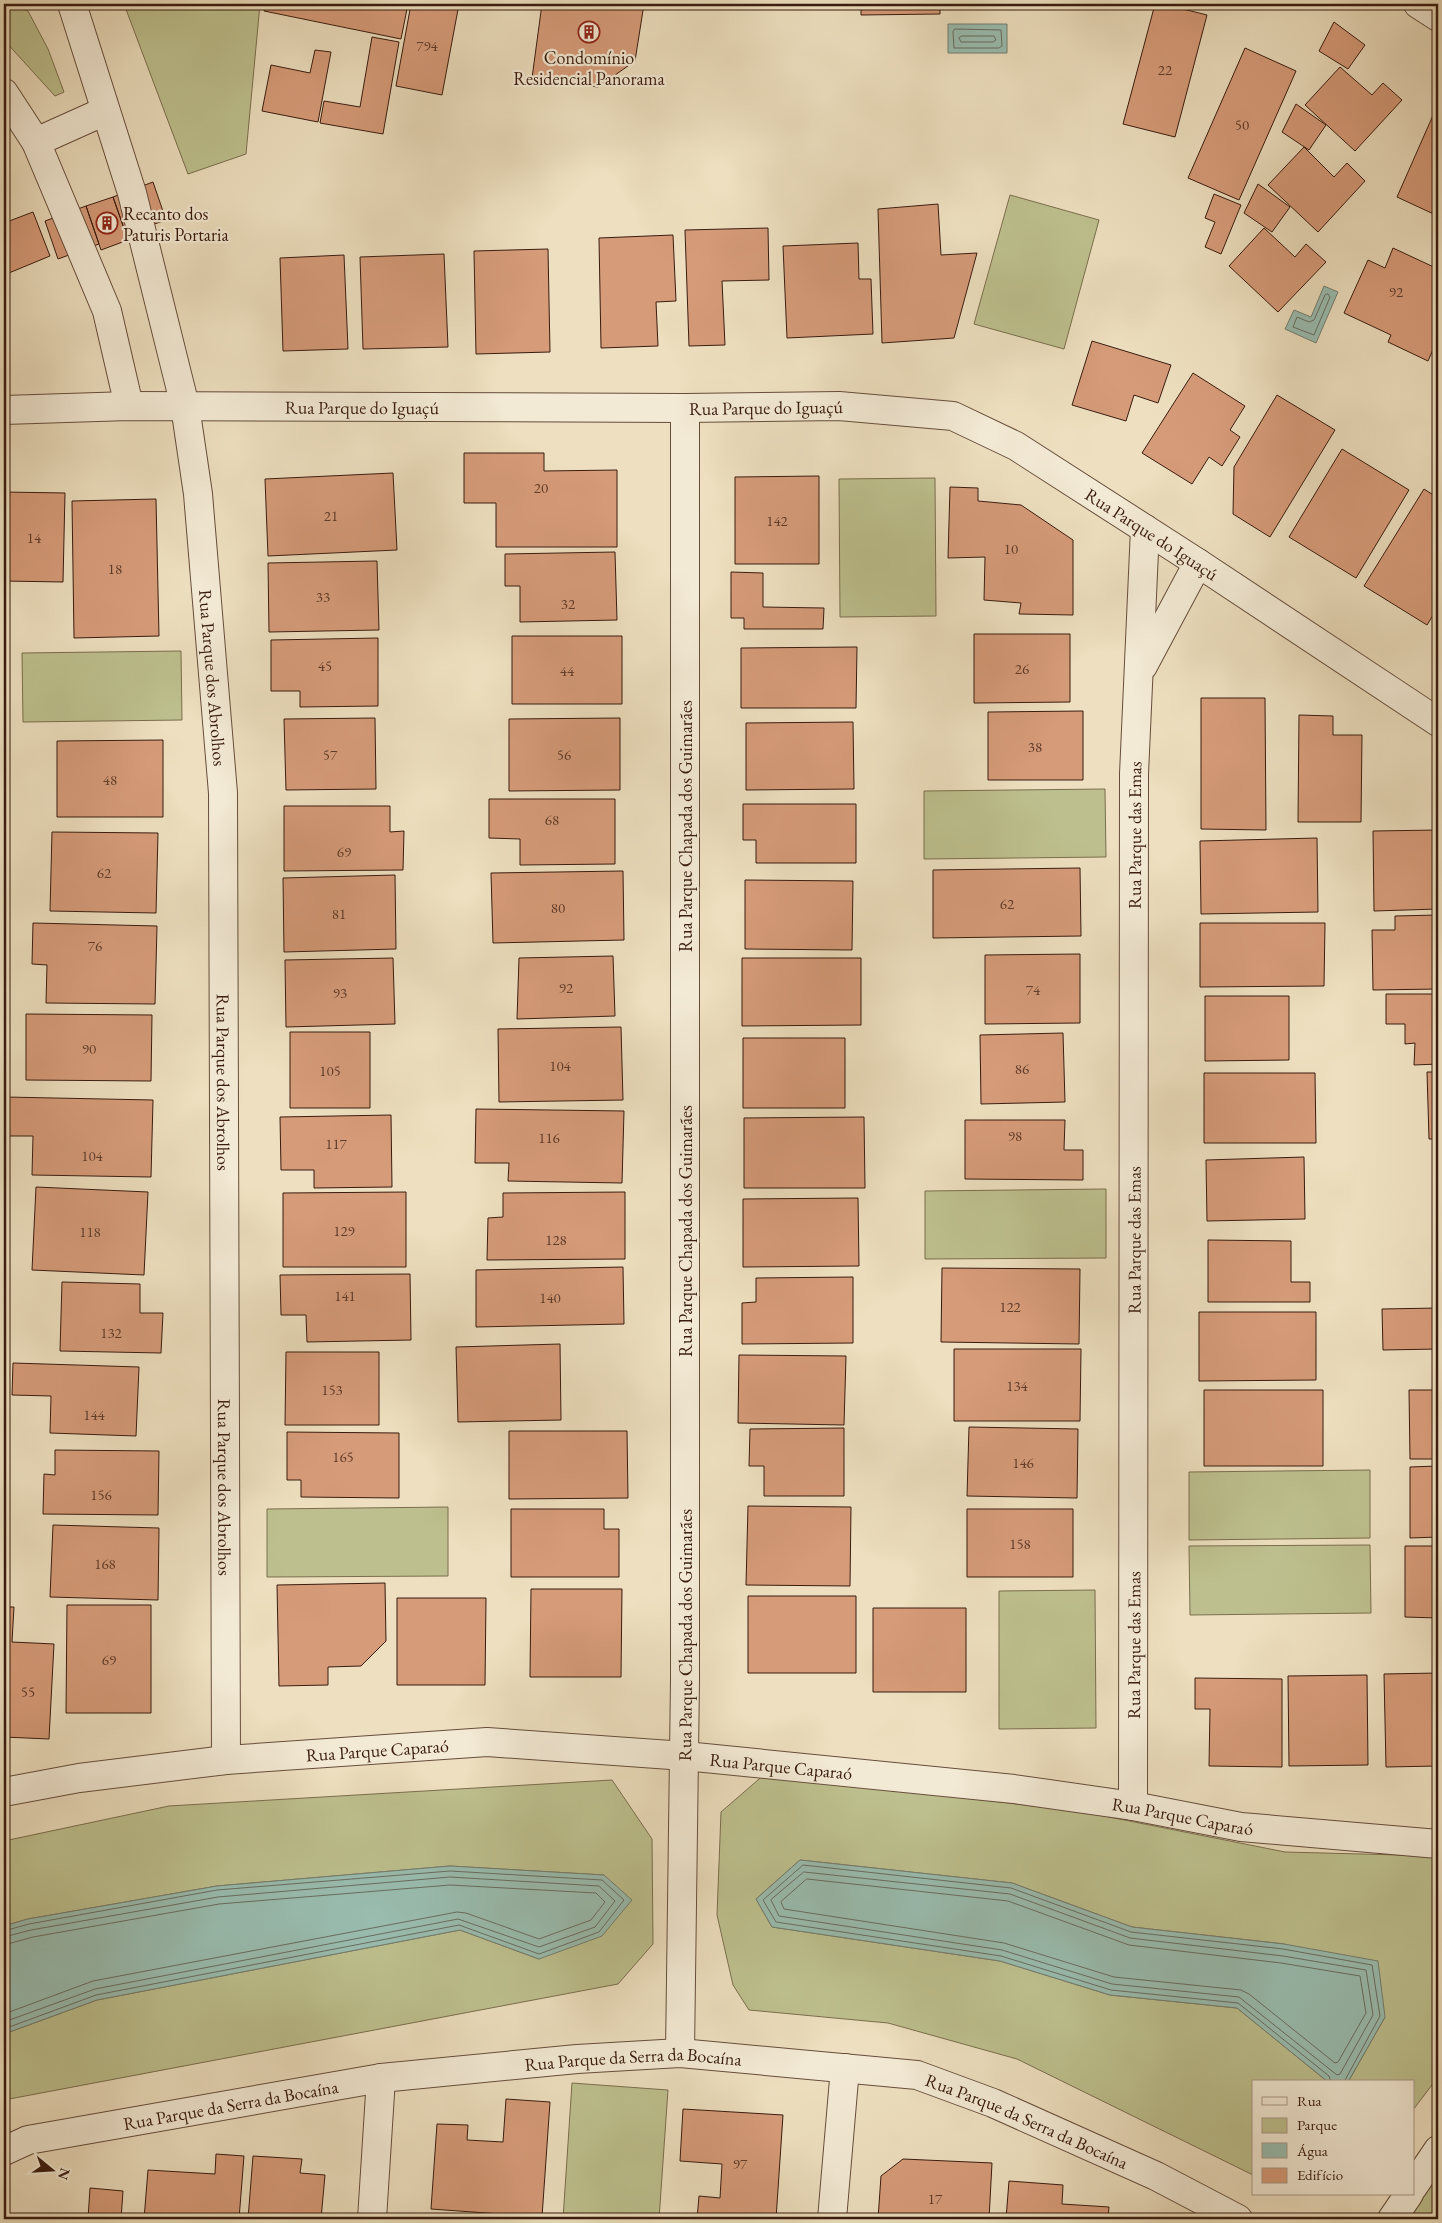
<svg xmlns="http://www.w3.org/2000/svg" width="1442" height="2223" font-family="'EB Garamond',serif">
	<rect width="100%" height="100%" fill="#eddfbf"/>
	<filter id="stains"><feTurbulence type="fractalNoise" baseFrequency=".004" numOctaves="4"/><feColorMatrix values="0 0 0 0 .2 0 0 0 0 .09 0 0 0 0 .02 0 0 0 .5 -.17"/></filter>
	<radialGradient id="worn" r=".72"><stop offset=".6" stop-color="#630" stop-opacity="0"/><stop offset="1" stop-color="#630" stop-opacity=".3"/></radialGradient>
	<path fill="#bdc08e" stroke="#7b6e4e" d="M11,4l17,7 20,38 16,43 -9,4 -51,-56v-33z
		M124,4h136l-14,150 -58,20z
		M1010,195l89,25 -35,129 -90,-25z
		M935,478l1,138 -96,1 -1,-138z
		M181,651l1,69 -159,2 -1,-69z
		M1105,789l1,68 -182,2v-68z
		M1106,1189v69l-181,1v-68z
		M1370,1470v68l-181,2v-68z
		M448,1507v69l-181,1v-68z
		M1370,1545l1,68 -181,2 -1,-69z
		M1095,1590l1,138 -97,1v-138z
		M766,1773l323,40 196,39 153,4v221l-25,33v-28h-65l37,-65 -101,-73 -152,-17 -120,-44 -212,-23 -44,39 16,28 228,34 110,34 127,13 91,74h-75v93l-236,-116 -129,-36 -139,-13 -16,-25 -16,-70 4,-103z
		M612,1780l40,59 1,105 -35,40 -614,116v-66l93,-34 363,-70 79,29 65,-84 -154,-9 -233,20 -189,33 -24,7v-85l165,-35z
		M572,2083l96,7 -9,129h-96z
		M1438,2164v55h-37z"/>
	<path fill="#99bdb0" stroke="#737d70" d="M948,24h59v29h-59z
		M1324,286l14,6 -22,51 -31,-14 9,-19 17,7z
		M800,1860l212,23 120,44 152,17 94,17 7,56 -37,65h-20l-91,-74 -127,-13 -110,-34 -228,-34 -16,-28z
		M450,1866l154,9 28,25 -30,36 -63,23 -79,-29 -363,70 -93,34v-108l24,-7 189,-33z"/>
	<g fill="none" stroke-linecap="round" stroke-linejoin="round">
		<path stroke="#696c60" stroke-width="1" d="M955,29l46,1 1,16 -3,2h-45l-1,-16z
			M962,36h32l2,4 -3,2h-32l-2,-4z
			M1328,294l2,3 -16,38 -21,-8 4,-10 12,5 5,-2 11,-25z
			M804,1872l206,22 120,44 153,18 83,14 7,45 -33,59 -3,1 -98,-78 -127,-13 -110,-34 -223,-34 -8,-16z
			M807,1879l201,22 121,44 152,18 79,13 6,37 -28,49 -3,1 -86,-69 -8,-4 -127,-13 -110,-34 -220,-34 -3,-7z
			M4,1931l25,-7 188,-34 233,-19 152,9 22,20 -25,32 -60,22 -80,-29 -363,70 -92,34
			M4,1937l27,-7 187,-33 232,-20 149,9 16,15 -20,26 -56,20 -81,-28 -363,70 -91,33
			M4,1945l29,-8 186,-33 231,-19 146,8 9,9 -14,18 -52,19 -73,-26 -9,-1 -364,69 -89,33
			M1331,2082l-2,-6 -91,-73 -127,-13 -110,-34 -225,-34 -13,-22 40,-35 208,23 120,44 152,17 89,16 8,51 -36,66"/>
	</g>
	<path fill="#d69b79" stroke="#391c0f" d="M266,4h142l-7,35 -137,-28z
		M411,4h48l-17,91 -46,-9z
		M542,4h102l-9,57 -37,26 -66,-9z
		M861,4h79v10l-79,1z
		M1155,4h8l44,11 -32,122 -52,-13z
		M1334,22l31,23 -17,24 -29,-18z
		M372,37l27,5 -16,92 -63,-11 4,-22 36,6z
		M1245,48l51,23 -57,129 -51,-22z
		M315,50l16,2 -13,70 -56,-11 9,-46 39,8z
		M1340,67l32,28 11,-12 19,17 -47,51 -50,-46z
		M1296,104l30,21 -17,25 -27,-18z
		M1438,104v112l-41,-19z
		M1304,147l30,30 13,-14 18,18 -47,51 -50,-47z
		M153,182l13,38 -40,14 -13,-37z
		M1258,184l32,23 -18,25 -28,-19z
		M1214,194l27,11 -20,49 -16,-7 10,-25 -10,-4z
		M113,197l15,43 -27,10 -15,-44z
		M938,204l3,51 36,-2 -23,85 -72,5 -4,-134z
		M86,206l13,38 -41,15 -13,-38z
		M33,212l17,44 -46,19v-52z
		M768,228l1,52 -47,1 3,64 -36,1 -4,-116z
		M1264,228l31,29 11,-13 20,18 -48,50 -49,-46z
		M673,235l3,66 -20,1 2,44 -57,2 -2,-110z
		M858,243l1,36h12l2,55 -86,4 -4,-92z
		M1393,248l45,21v69l-10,23 -40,-19 3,-7 -47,-22 24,-53 17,8z
		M548,249l2,103 -74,2 -2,-103z
		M444,254l4,93 -85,2 -3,-92z
		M344,255l4,94 -65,2 -3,-93z
		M1092,341l79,24 -13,38 -24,-8 -8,26 -54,-16z
		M1193,373l52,33 -15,24 10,7 -18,29 -13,-9 -17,27 -50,-31z
		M1277,395l58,35 -65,107 -37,-23 1,-47z
		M1342,449l67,41 -53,88 -67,-41z
		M464,453h80v18l73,-1v77h-121v-44h-32z
		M393,473l4,77 -129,6 -3,-77z
		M819,476v88h-84v-87z
		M950,487l28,1v13l43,4 52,35v75l-54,-1 2,-11 -37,-3 1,-43 -37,1z
		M1424,489l14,9v109l-11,18 -63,-39z
		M4,492l61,1 -2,89 -59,-1z
		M156,499l3,137 -85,2 -2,-137z
		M615,552l2,68 -97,2v-36h-15v-32z
		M377,561l2,69 -110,2 -1,-69z
		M731,572l32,1v34l61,1 -1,21h-79v-11h-13z
		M974,634h96v68l-96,1z
		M512,636h110v68h-110z
		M378,638v68l-78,1v-16h-29v-51z
		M857,647l-1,61h-115v-60z
		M1201,698h64l1,132 -65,-1z
		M1083,711v69h-95v-68z
		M1299,715l34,1v19h29l-1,87h-63z
		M375,718l1,71 -90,1 -2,-71z
		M620,718v72l-111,1v-72z
		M853,722l1,67 -108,1v-67z
		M163,740v77h-106v-76z
		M489,799h126v65l-95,1v-26l-31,-1z
		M743,804h113v59h-100v-23h-13z
		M284,806h106v26l14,-1 -1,39 -119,1z
		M1438,830v79l-64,2 -1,-80z
		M52,832l106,1 -2,80 -106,-2z
		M1317,838l1,74 -117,2 -1,-73z
		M1080,868l1,68 -148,2v-68z
		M623,871l1,69 -131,3 -2,-70z
		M395,875l1,74 -112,3 -1,-74z
		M745,880l108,1 -1,69 -107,-1z
		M1438,915v74l-65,1 -1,-60h23v-14z
		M33,923l124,3 -2,78 -109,-1 1,-38 -15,-1z
		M1200,923h125l-1,63 -124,1z
		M1080,954v69l-95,1v-69z
		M613,956l2,60 -98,3 2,-61z
		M393,958l2,66 -109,3 -1,-67z
		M742,958h119v67l-119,1z
		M1386,994h52v70l-24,1 1,-22 -10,1v-20h-19z
		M1205,996h84v64l-84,1z
		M26,1014l126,1 -1,66 -125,-1z
		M621,1027l2,73 -124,2 -1,-73z
		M290,1032h80v76h-80z
		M1063,1033l2,69 -84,2 -1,-69z
		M743,1038h102v70h-102z
		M1427,1072h11v67h-9z
		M1204,1073h111l1,70h-112z
		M5,1097l148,3 -2,77 -119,-2 1,-39h-28z
		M476,1109l148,2 -2,72 -114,-2 1,-18h-34z
		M391,1115l1,72 -78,1v-18h-33l-1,-53z
		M864,1117l1,71h-121v-70z
		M965,1120h100l-1,30h19v30l-118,-1z
		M1304,1157l1,62 -98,2 -1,-61z
		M36,1187l112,5 -4,83 -112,-5z
		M406,1192v75h-123v-74z
		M625,1192v67l-138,1 1,-42 15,-1v-24z
		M858,1198l1,68 -116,1v-68z
		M1208,1240l83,1v41h19v20h-102z
		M623,1267l1,57 -148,3v-57z
		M942,1268l138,1 -1,75 -138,-2z
		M410,1274l1,66 -104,2 -1,-27h-25l-1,-40z
		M853,1277v66l-111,1v-41l14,-1v-24z
		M62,1282l78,2v29h23l-2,40 -101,-2z
		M1438,1308v41l-55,1 -1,-41z
		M1199,1312h117v68l-117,1z
		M560,1344l1,76 -103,2 -2,-75z
		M954,1349h127l-1,72h-126z
		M286,1352h93v73h-94z
		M739,1355l107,1 -2,69 -106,-2z
		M13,1363l126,4 -3,69 -86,-3 1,-37 -39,-1z
		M1204,1390h119v76h-119z
		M1409,1390h29v69h-28z
		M969,1427l109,2 -1,69 -110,-2z
		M844,1428v68h-80v-30h-15l1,-37z
		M509,1431h118l1,67 -119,1z
		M287,1432l112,1v65l-98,-1v-17h-14z
		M55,1450l104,1 -1,64 -115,-1 1,-40 11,1z
		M1438,1466v71l-28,1v-71z
		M748,1506l103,1 -1,79 -104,-1z
		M511,1509h93v20h15v48h-108z
		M967,1509h106v68h-106z
		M53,1525l106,3 -1,72 -108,-3z
		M1405,1546h33v72l-33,-1z
		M385,1583l1,58 -25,25 -33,1v18l-49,1 -2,-101z
		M531,1589h91l-1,88h-91z
		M748,1596h108v77h-108z
		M397,1598h89l-1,87h-88z
		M67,1605h84v108h-85z
		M4,1607h10l-2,35 42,2 -5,95 -45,-2z
		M873,1608h93v84h-93z
		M1438,1673v93l-52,1 -2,-93z
		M1367,1675l1,90 -79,1 -1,-90z
		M1195,1678l87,1v88l-73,-1 1,-57h-15z
		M506,2099l44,3 -8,115 -111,-8 6,-85 31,1 -1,15 36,2z
		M683,2109l100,6 -7,104h-79l2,-23 21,2 2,-34 -42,-3z
		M216,2154l28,2 -5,63h-95l4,-49 67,4z
		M253,2156l49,3 -2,14 25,2 -4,44h-73z
		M903,2159l89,4 -3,56h-111l3,-43z
		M1009,2181l54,4 -1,19 47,3 -1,12h-102z
		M90,2188l33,3 -2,28h-33z"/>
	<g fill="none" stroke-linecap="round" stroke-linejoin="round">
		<g stroke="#664d3b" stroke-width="30">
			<g id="minor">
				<path id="s1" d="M72,4l60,189 53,213 13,88 25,299 3,967"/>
				<path d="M1418,4l20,13"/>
				<path d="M4,93l32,49 71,169 22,95"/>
				<path d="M36,142l69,-31"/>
				<path id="s2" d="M4,410l125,-4 556,2 154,-2 114,10 63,30 182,117 240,159"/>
				<path d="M1143,666l55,-103"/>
				<path id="s3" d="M4,1792l75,-14 147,-18 261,-18 198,14 329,33 119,17 108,21 197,17"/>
				<path id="s4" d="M1133,1806l1,-1032 11,-245"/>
				<path id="s5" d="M680,2053l5,-373v-1272"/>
				<path id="s6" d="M4,2151l24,-11 353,-62 196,-19 103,-6 237,22 76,28 163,73 82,43"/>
				<path d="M1413,2187l25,-37"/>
				<path d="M372,2219l9,-141"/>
				<path d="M832,2219l13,-151"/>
				<path d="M1392,2219l17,-25"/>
			</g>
		</g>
		<use href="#minor" stroke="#f3ead5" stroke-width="28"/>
	</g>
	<defs>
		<g id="building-ring" transform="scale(1.125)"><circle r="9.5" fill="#f3ead5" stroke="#8f2418" stroke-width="1.5"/><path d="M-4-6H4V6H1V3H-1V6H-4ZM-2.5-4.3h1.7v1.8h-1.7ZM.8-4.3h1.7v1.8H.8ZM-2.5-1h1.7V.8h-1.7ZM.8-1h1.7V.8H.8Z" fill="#8f2418"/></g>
	</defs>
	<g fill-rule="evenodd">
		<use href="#building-ring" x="589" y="32"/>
		<use href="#building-ring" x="107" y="223"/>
	</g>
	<g text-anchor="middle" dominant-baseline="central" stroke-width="4.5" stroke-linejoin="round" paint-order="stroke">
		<g font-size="15" fill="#603c2a">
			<text x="427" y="45">794</text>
			<text x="1165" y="69">22</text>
			<text x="1242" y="124">50</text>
			<text x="1396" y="291">92</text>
			<text x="541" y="487">20</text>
			<text x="331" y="515">21</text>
			<text x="777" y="520">142</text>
			<text x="34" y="537">14</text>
			<text x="1011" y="548">10</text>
			<text x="115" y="568">18</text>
			<text x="323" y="596">33</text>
			<text x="568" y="603">32</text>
			<text x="325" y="665">45</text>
			<text x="1022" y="668">26</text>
			<text x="567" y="670">44</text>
			<text x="1035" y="746">38</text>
			<text x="330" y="754">57</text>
			<text x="564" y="754">56</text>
			<text x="110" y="779">48</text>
			<text x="552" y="819">68</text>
			<text x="344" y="851">69</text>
			<text x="104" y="872">62</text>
			<text x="1007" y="903">62</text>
			<text x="558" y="907">80</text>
			<text x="339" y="913">81</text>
			<text x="95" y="945">76</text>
			<text x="566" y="987">92</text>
			<text x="1033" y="989">74</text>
			<text x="340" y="992">93</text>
			<text x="89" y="1048">90</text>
			<text x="560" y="1065">104</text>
			<text x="1022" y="1068">86</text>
			<text x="330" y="1070">105</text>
			<text x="1015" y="1135">98</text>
			<text x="549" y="1137">116</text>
			<text x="336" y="1143">117</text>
			<text x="92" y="1155">104</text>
			<text x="344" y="1230">129</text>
			<text x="90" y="1231">118</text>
			<text x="556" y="1239">128</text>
			<text x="345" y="1295">141</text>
			<text x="550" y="1297">140</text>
			<text x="1010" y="1306">122</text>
			<text x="111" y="1332">132</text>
			<text x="1017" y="1385">134</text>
			<text x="332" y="1389">153</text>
			<text x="94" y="1414">144</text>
			<text x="343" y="1456">165</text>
			<text x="1023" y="1462">146</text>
			<text x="101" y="1494">156</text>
			<text x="1020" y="1543">158</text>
			<text x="105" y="1563">168</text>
			<text x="109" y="1659">69</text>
			<text x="28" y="1691">55</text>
			<text x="740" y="2163">97</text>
			<text x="935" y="2198">17</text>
		</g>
		<g font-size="18" fill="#391c0f" stroke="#f3ead5">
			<text x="589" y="57">Condomínio<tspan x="589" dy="21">Residencial Panorama</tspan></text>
			<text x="123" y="213" text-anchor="start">Recanto dos<tspan x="123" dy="21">Paturis Portaria</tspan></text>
		</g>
		<g font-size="18" fill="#391c0f" stroke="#f3ead5">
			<text stroke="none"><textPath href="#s2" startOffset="358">Rua Parque do Iguaçú</textPath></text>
			<text stroke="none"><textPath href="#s2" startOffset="762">Rua Parque do Iguaçú</textPath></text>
			<text stroke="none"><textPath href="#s2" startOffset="1181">Rua Parque do Iguaçú</textPath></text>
			<text stroke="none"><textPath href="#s1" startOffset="691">Rua Parque dos Abrolhos</textPath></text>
			<text transform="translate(685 826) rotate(-90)">Rua Parque Chapada dos Guimarães</text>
			<text stroke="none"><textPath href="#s4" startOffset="971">Rua Parque das Emas</textPath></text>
			<text stroke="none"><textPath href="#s1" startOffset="1096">Rua Parque dos Abrolhos</textPath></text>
			<text transform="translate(685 1231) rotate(-90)">Rua Parque Chapada dos Guimarães</text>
			<text stroke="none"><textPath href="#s4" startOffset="566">Rua Parque das Emas</textPath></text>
			<text stroke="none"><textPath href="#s1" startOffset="1501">Rua Parque dos Abrolhos</textPath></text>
			<text stroke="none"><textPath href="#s5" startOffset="418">Rua Parque Chapada dos Guimarães</textPath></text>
			<text stroke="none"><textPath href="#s4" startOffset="161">Rua Parque das Emas</textPath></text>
			<text stroke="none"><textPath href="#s3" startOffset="376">Rua Parque Caparaó</textPath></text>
			<text stroke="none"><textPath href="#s3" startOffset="781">Rua Parque Caparaó</textPath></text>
			<text stroke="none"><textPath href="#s3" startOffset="1186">Rua Parque Caparaó</textPath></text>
			<text stroke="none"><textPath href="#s6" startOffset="638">Rua Parque da Serra da Bocaína</textPath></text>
			<text stroke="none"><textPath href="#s6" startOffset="232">Rua Parque da Serra da Bocaína</textPath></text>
			<text stroke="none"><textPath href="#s6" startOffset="1042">Rua Parque da Serra da Bocaína</textPath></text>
		</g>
	</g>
	<rect width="1442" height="2223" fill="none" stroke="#eddfbf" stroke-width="20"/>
	<rect x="5" y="5" width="1432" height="2213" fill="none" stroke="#391c0f" stroke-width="2.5"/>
	<rect x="10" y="10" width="1422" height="2203" fill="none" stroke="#391c0f"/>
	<rect x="1252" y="2080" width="162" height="115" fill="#f3ead5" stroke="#a99886"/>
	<rect x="1262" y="2097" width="25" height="8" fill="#f3ead5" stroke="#a99886"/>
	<text x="1297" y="2106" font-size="15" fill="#391c0f">Rua</text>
	<rect x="1262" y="2118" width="25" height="15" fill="#bdc08e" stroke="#a99886"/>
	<text x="1297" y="2130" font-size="15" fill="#391c0f">Parque</text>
	<rect x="1262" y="2143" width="25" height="15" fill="#99bdb0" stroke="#a99886"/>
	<text x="1297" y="2156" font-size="15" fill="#391c0f">Água</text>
	<rect x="1262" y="2168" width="25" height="15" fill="#d69b79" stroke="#a99886"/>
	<text x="1297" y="2180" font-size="15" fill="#391c0f">Edifício</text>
	<g transform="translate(52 2170) rotate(108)" stroke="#f3ead5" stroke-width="4" paint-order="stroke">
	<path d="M0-4L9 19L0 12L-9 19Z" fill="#391c0f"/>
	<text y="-8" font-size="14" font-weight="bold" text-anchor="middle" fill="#391c0f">N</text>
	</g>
	<rect width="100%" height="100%" filter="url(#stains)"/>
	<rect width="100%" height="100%" fill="url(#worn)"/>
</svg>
